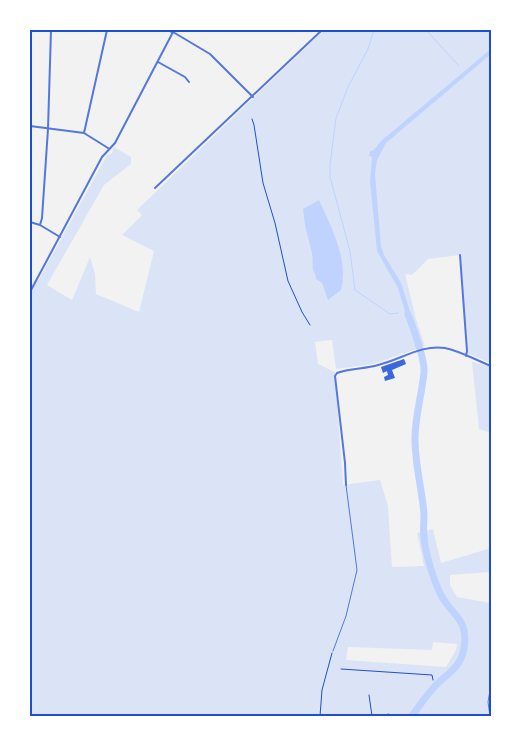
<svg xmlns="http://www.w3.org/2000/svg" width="521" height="746" font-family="'Work Sans',sans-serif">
	<rect width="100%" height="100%" fill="#f2f2f2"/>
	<path fill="#dbe4f7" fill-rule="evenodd" d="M324,30h167v333l-24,-10 -7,-98 -32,4 -16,16 -7,-1 11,45 9,27 -52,18 -37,5 -4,-29 -17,2 3,22 17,8 8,113 37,-5 8,26 4,61 32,-1 -7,-33 16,-4 8,34 50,-15v24l-41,3v10l7,12 34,6v113h-461v-427l5,-9 3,1 69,-126 5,-2 2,-6 17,10v7l-27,21 -57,100 25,15 18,-43 5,17 1,20 43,18 15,-61 -32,-16 20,-20 -5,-5zM312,253l28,3 3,23 -15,20 -6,-16 -6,-4 -4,-22zM433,642l24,2 -1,6 -10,17 -100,-7 2,-13 84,3z
		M472,362l19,5v66l-12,-4z"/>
	<path fill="#bfd3fe" d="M491,49v5l-105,89 -9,17 -2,14 6,72 3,9 17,28 12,38h-3l-3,-3 -9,-30 -21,-37 -7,-70 2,-24 -4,-2 2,-1 -1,-2 5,-2 7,-9z
		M319,200c12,27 30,59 22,90l-13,10 -6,-17 -6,-4 -1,-5 -2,-5 -1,-16 -7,-28 -2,-16z"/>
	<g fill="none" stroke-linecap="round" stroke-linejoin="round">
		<path stroke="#bfd3fe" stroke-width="1" d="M374,30l-6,19 -20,38 -12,31 -6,47v12l20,74 5,39 35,24 8,-1
			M426,30l33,36"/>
		<path stroke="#bfd3fe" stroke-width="7" d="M408,314c5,14 17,44 16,58 -2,23 -9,43 -9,67 0,26 7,50 9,75 0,8 -1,16 0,23 1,15 10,45 17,58 11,21 28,24 23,53 -2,18 -17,26 -29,38 -8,9 -16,20 -23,30"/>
	</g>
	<path fill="#3d67dc" d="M404,359l2,5 -14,6 3,8 -10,3 -1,-4 4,-2 -1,-4 -4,2 -2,-6z"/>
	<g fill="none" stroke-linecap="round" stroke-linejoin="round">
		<path stroke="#1d4ed8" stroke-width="1" d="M252,119l2,6 9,58 12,40 13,58 14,31 8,13
			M341,669l91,6 1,5
			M369,695l3,21
			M320,716l2,-26 10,-37
			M379,716l10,-2 2,2"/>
		<path stroke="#5277de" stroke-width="1" d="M333,651l13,-35 11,-46 -11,-85
			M490,716l-2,-14 3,-17"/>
		<path stroke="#5277de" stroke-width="2" d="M158,62l27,15 4,5
			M30,126l54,7 24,15
			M84,133l23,-103
			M155,188l167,-158
			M30,222l10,3 20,12
			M40,225l2,-7 6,-89 3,-99
			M460,255l7,96 -1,5
			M30,292l72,-135 13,-14 58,-111 37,22 43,43
			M346,485l-1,-22 -10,-87 2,-3c13,-5 28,-4 41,-8 22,-5 44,-21 67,-17 15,3 31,12 46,18"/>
		<path stroke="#5277de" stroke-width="2.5" d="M168,30l5,2 2,-2"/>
	</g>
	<rect width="521" height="746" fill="none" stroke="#ffffff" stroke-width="62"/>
	<rect x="31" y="31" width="459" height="684" fill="none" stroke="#1d4ed8" stroke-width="2"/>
</svg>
